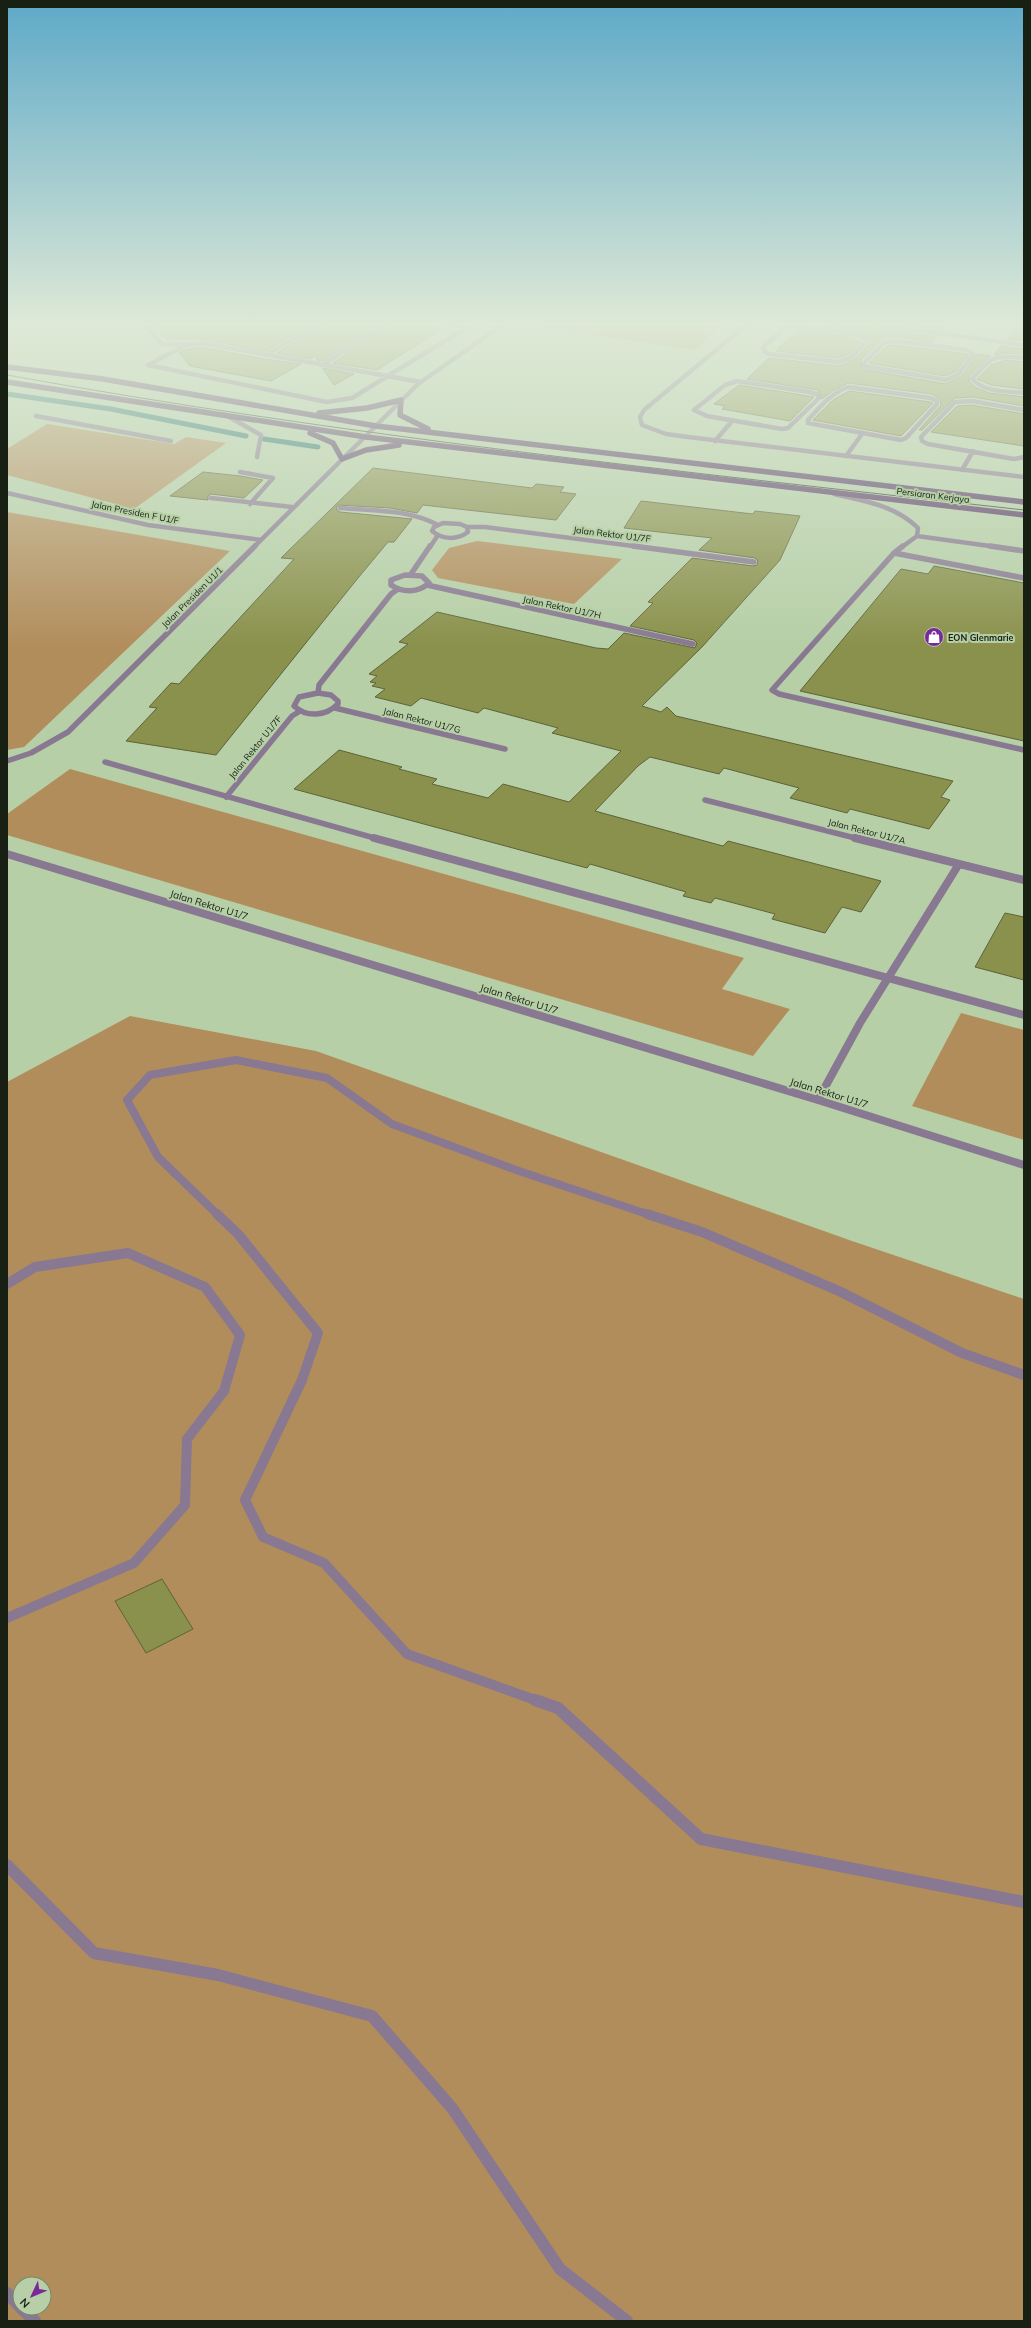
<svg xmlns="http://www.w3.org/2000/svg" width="1031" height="2328" font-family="Mulish,sans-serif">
	<rect width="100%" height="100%" fill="#b6cfa7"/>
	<path fill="#b28d5c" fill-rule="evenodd" d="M543,321h183l-31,29 -160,-23z
		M47,424l127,20 12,-7 40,6 -92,66 -127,-34v-26z
		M7,512l223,39 -206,196 -17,3z
		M477,541l145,18 -48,45 -136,-26 -6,-8 17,-22z
		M70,769l674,189 -22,31 68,20 -37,47 -746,-221v-21z
		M961,1013l63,17v110l-112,-34z
		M130,1016l186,35 536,190 172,58v1022h-1017v-1239zM20,2284h24v24h-24z"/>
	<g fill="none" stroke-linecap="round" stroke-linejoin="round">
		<path stroke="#28746f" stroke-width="5" d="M7,394l104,15 135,27
			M264,439l54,8"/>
	</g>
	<path fill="#8a914c" stroke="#5e633a" d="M150,321h167l-52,30 -64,-12 -34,1z
		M329,321h56l-63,40 -5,-1 -2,-4 -4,3 -34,-6z
		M396,321l48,7 -67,42 -44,-7z
		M840,321h5l3,4 89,12 -5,5 -37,-5 -11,1 -23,22 1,9 84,15 16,-8 15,-22 14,2 -15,13 -7,8v4l6,6 14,6 35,4v9l-51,-9 -18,1 -33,32h-3l22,-25 -1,-6 -8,-5 -84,-11 -14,7 -12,9 -4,-9 -71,-11 22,-21 70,8 16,-7 16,-16 1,-4 -34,-12z
		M879,321h72l-8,9z
		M1022,321h2v20l-17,-2z
		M797,331l44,4 20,7 -10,11 -13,5 -62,-7z
		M895,345l71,9 2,1 -11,16 -12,5 -76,-13 18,-17z
		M1001,346l23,3v5l-18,-1 -12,2z
		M201,347l64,12 36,5 -30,17 -81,-15 -11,-13 8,-4z
		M1006,360l18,2v27l-33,-4 -14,-6 14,-14z
		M323,369v-1l31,6 -20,11z
		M739,385l69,11 6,1 -24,24 -68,-12 3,-3 -11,-2z
		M849,391l81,11 3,1 -32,33 -88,-16 20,-20z
		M972,405l52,9v32l-93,-14 26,-26z
		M373,468l159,20 4,-4 28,3 -4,5 16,2 -20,26 -133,-15 -6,8 -27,-5 -52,-3 -2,4 4,3 72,7 -18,23h-6l-30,36 -142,177 -90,-14 31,-33 -8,-1 22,-24 8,1 115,-125 -13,-1z
		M203,472l37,4 23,4 -19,18 -33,-4 -3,2v4l-38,-4z
		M641,501l112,13 2,-3 45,5 -20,44 -78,87 -60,59 19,6 6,-5 9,9 277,65 -12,16 9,3 -21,29 -79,-20 -3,4 -57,-15 9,-10 -75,-20 -5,6 -69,-17 -12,9 -43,45 128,35 5,-5 153,40 -20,31 -19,-5 -17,26 -53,-14 3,-5 -60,-16 -4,5 -28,-7 3,-4 -96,-28 -3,4 -293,-79 45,-39 63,17 -3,2 38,10 -5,5 56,14 15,-14 66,18 52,-51 -69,-18 6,-5 -74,-20 -6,5 -57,-15 -10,8 -36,-9 10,-8 -13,-3 4,-3 -6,-1 7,-6 -8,-2 39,-30 -9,-2 38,-30 159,36 12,1 16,-16 71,15 2,-5 -3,-3 -64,-14 23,-23 -5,-1 44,-44 61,8 4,-1 1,-4 -3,-3 -56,-8 13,-12 -88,-10z
		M934,566l90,17v158l-224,-50 101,-122 27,5z
		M1005,913l19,4v63l-49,-13z
		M162,1579l31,50 -47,24 -31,-52z"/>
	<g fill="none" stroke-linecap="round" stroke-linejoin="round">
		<path stroke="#887891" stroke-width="4.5" d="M141,321l21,23 25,1 14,-2 220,39
			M790,327l52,4 26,9 -15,16 -14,6 -70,-8 -5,-3 -1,-4 21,-18z
			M828,330l8,-9
			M895,341l72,9 6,4 -14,20 -13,6 -82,-14v-3l21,-21z
			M265,355l60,-34
			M1024,358c-29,-4 -33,-1 -52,21 13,14 35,12 52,14
			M148,365l179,37 25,-4 114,-70 -29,-7
			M148,365l38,-20
			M322,365l70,-44
			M737,381l72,11 8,2 2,4 -31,30 -6,1 -75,-13 -13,-6 31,-25z
			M848,387l83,11 6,3v3l-31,34 -5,2 -93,-17v-3c12,-13 23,-27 40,-33z
			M1024,410l-52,-9 -17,1 -34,35 1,4 6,3 86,15 10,-2
			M36,416l135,25
			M229,417l32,18 -4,22
			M715,441l17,-20
			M846,456l16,-22
			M962,470l11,-19
			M240,472l33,6 -23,26
			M834,494c30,7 61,11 84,34l-1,8 -15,11
			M211,498l81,9
			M917,536l80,11"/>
		<path stroke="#887891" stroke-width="5.5" d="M903,546l-9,7 -122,137 7,4 245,56
			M990,546l34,5
			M894,553l130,25"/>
		<path stroke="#887891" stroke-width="8" d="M218,1215l-60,-58 -31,-57 23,-25 86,-15 91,18 65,46 127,47 131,44"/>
		<path stroke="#887891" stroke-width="10" d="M217,1214l21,20 80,99 -16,47 -57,120 18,37 61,26 83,91 131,47
			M647,1214l55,18 139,60 121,61 62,22
			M7,1284l28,-17 93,-14 77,34 35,48 -16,56 -37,48 -2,66 -51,58 -127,55"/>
		<path stroke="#887891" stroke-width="12" d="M535,1700l23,8 143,131 323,63
			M7,1865l87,88 124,22 154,41 80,92 108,161 67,52
			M7,2293l13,14
			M21,2308l14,13"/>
		<path stroke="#887891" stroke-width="4.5" d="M751,321l-107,89 -4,7 2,8 24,9 22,3 336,40
			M849,321l175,24
			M994,324l2,-3
			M7,493l141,32 113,15
			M340,508c34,3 67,1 98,17
			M443,523l17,1 7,3 1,5c-11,8 -25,8 -36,-1l2,-4z
			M467,527h18l156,20
			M254,547l164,-163 90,-63
			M430,547l8,-12"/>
		<path stroke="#887891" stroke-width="5.5" d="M633,546l121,16
			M411,574l19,-28
			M405,575l17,1 7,7c-11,10 -26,10 -38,2v-5z
			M427,585l266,59
			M318,693l1,-8 72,-91 7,-5
			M318,693l13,2 7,6v3c-12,12 -31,14 -44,2l5,-9z
			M335,708l170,41
			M7,761l24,-8 37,-21 187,-186
			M105,762l273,77
			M226,797l66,-81 8,-5
			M705,800l154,39"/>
		<path stroke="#887891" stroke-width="8" d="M374,838l650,177
			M855,838l169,42
			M7,854l811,246 206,65
			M818,1100l42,-77 99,-159"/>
		<path stroke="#553864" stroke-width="5.5" d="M7,367l96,12 273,47 648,76
			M7,382l359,55 658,78
			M319,413l48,-5 34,-8 -1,15 28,14
			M310,433l23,10 9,16 24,-9 33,-5"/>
		<path stroke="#323d2b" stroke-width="1" d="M7,375c337,61 677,97 1017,135"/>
	</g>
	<linearGradient id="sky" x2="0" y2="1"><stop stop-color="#5ea9c8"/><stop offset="0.5" stop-color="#dee9d7"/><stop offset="1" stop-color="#dee9d7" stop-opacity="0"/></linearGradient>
	<rect width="1031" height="647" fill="url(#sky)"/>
	<defs>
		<g id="shop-disc" transform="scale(1)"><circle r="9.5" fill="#79299a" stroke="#b6cfa7"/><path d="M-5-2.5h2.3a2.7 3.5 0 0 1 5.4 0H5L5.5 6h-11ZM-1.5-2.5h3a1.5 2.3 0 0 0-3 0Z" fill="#fff"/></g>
	</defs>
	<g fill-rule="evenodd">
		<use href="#shop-disc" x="934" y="637"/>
	</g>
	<g text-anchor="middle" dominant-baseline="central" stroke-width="4" stroke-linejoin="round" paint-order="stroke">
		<g font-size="9" fill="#172012" stroke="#b6cfa7">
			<text transform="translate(933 495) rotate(7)">Persiaran Kerjaya</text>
			<text transform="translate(135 512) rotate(11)">Jalan Presiden F U1/F</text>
			<text transform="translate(612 534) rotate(7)">Jalan Rektor U1/7F</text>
			<text transform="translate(192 597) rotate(-45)">Jalan Presiden U1/1</text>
			<text transform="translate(562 607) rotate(12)">Jalan Rektor U1/7H</text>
			<text transform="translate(422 720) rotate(14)">Jalan Rektor U1/7G</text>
			<text transform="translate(255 747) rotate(-51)">Jalan Rektor U1/7F</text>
			<text transform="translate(867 831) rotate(14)">Jalan Rektor U1/7A</text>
		</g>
		<g font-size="9" font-weight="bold" fill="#172012" stroke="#b6cfa7" text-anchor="start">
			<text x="948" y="637">EON Glenmarie</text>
		</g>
		<g font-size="10" fill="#172012" stroke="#b6cfa7">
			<text transform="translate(209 905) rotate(17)">Jalan Rektor U1/7</text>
			<text transform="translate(519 999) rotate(17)">Jalan Rektor U1/7</text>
			<text transform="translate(829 1093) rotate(17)">Jalan Rektor U1/7</text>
		</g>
	</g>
	<rect width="1031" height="2328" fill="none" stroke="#172012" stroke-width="16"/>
	<g transform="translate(32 2296) rotate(226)"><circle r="19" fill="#b6cfa7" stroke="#76896b"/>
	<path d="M0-3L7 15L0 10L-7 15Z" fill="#79299a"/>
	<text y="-6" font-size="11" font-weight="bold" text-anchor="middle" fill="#172012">N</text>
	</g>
</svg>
